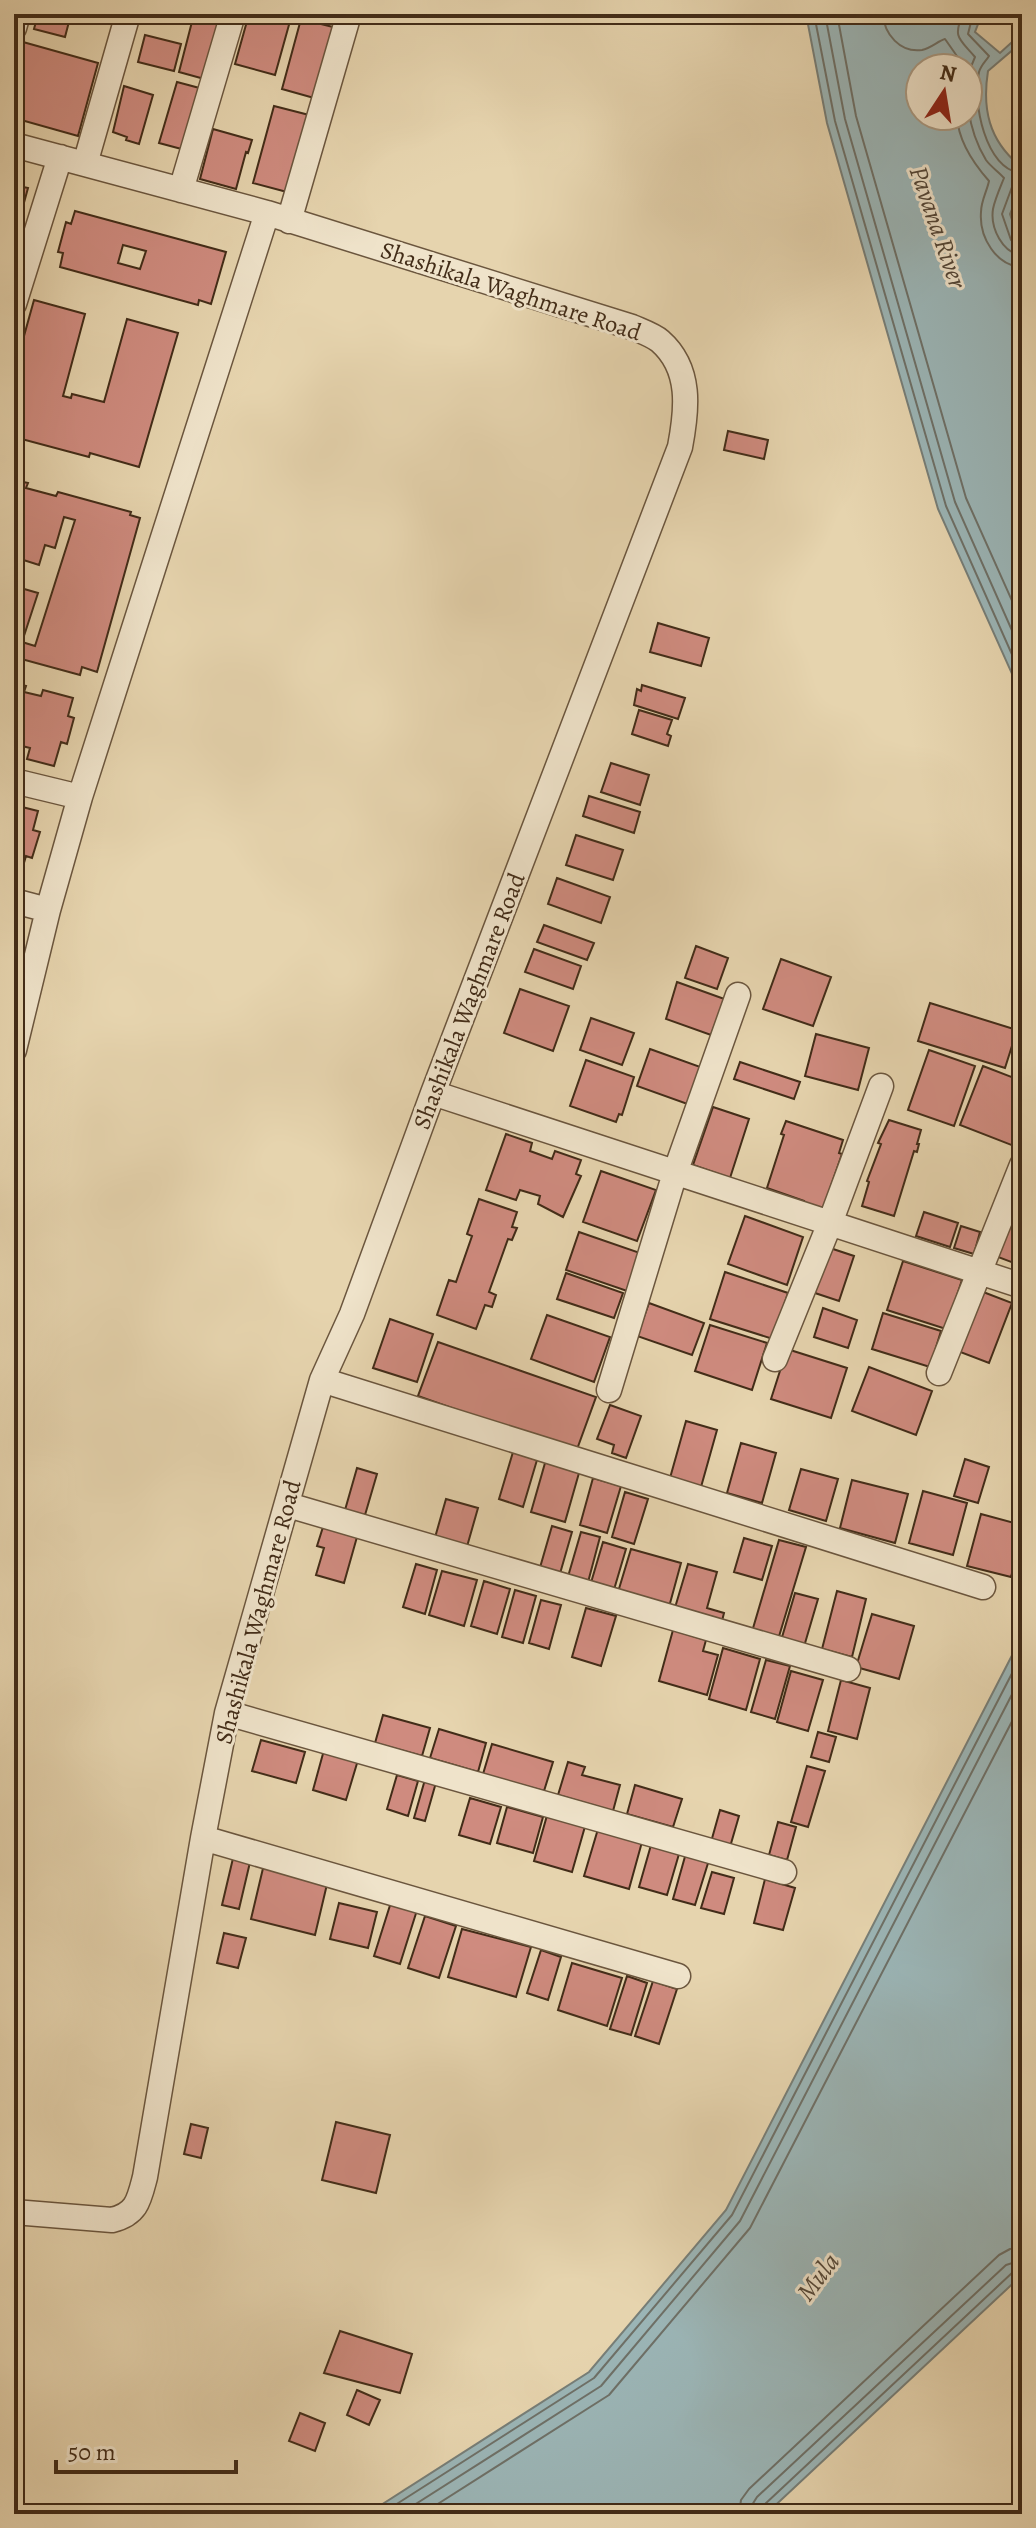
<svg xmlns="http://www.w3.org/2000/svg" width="1036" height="2528" font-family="Alegreya,serif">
	<rect width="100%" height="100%" fill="#e6d4ae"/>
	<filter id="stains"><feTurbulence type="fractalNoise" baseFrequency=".0025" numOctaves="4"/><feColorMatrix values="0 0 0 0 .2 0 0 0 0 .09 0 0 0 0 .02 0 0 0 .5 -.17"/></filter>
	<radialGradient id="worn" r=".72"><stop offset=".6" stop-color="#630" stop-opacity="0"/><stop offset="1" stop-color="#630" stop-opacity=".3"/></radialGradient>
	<path fill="#9bb5b6" stroke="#777e77" stroke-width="2" fill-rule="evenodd" d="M806,14h105l6,7 4,-7h61l-7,18 25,21 22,-20v9l-34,29c-6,38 1,69 31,94l3,-1v22l-12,28 12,35v447l-84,-187 -111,-386zM920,68h48v48h-48z
		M1022,1636v639l-256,239h-399l222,-142 137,-162z"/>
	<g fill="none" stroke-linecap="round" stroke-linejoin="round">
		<path stroke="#6e7067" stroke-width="2" d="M814,14l21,107 111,385 76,171
			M825,14l20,105 110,383 67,151
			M837,14l19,102 110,382 56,125
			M883,14c1,20 17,39 39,36 9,-2 16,-9 23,-11l14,20 -1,9
			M963,14c-11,24 -3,25 12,43 -15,31 -6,75 11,103 5,7 13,12 18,18 -4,10 -9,21 -11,31 -3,19 10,45 29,46
			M973,14l-5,20 21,22c-3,5 -8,9 -10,16 -7,28 6,99 43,101
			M957,116c1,24 17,48 32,65 -2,10 -8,20 -8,31 -2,25 15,54 41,55
			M1022,182l-10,5 -10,27 9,26 11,5
			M381,2514l213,-136 138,-163 290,-561
			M400,2514l201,-128 139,-165 282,-546
			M422,2514l187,-119 141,-167 272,-526
			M739,2514l2,-14 8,-11 250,-234 11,-6 12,-1
			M751,2514l1,-9 5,-8 249,-232 16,-5
			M761,2514l3,-9 249,-233 9,-2"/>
	</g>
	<path fill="#cf8b7f" stroke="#422c18" stroke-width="2" fill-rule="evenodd" d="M38,14h33l-6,23 -31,-8z
		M194,14h31l-17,66 -29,-8z
		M249,14h43l-17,61 -40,-11z
		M308,14h39l-3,13 -36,-10z
		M301,19l32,8 -19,71 -32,-9z
		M145,35l36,9 -7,27 -36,-9z
		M23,42l75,21 -20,73 -64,-18v-44z
		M177,82l30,8 -18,61 -30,-8z
		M124,86l29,9 -14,49 -13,-4 1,-3 -14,-5z
		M274,106l39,10 -26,76 -34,-9z
		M213,129l39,11 -4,13 -2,-1 -10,37 -36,-10z
		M14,185l14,3 -14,51z
		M75,211l151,41 -15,52 -12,-4 -1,5 -138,-38 3,-14 -5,-1 8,-30 5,2zM123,245l23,6 -6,18 -22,-6z
		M34,300l51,14 -22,82 8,2 1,-4 32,8 23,-83 51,14 -39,134 -49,-14 -1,4 -75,-20v-65z
		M728,431l40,9 -4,19 -40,-9z
		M14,480l14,3 -2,5 30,8 2,-4 73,20 -1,3 10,3 -43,154 -15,-5 -2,8 -66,-18v-71l24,7 -16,49 13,4 40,-126 -11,-3 -9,31 -10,-3 -6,20 -25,-8z
		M658,623l51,15 -8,28 -51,-14z
		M14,683l12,3 -2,6 17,4 2,-6 30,8 -5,18 6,2 -7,26 -6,-2 -7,24 -27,-7 3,-11 -16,-4z
		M642,685l43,13 -7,21 -44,-14 3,-16 4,2z
		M639,710l33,10 -5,14 4,2 -3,10 -36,-12z
		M611,763l38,12 -9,30 -39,-13z
		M589,796l51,16 -6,21 -51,-17z
		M14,805l24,6 -5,19 7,2 -8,26 -6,-2 -7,24 -5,-1z
		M576,835l47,15 -10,30 -47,-15z
		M557,878l53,19 -9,26 -53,-19z
		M544,925l50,18 -7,17 -50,-18z
		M696,946l32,12 -11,31 -32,-11z
		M534,949l47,17 -8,23 -48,-17z
		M781,959l50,18 -18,49 -50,-17z
		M677,982l53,19 -13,18 -6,16 -45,-16z
		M520,989l49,17 -16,45 -49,-18z
		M930,1003l87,27 -12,38 -87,-27z
		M591,1018l43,15 -12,32 -42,-15z
		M816,1034l53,14 -11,42 -53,-14z
		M650,1049l56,20 -13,37 -56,-20z
		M929,1050l46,16 -21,60 -46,-16z
		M586,1060l48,17 -12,38 -3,-1 -3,8 -46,-16z
		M740,1062l60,20 -6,17 -60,-20z
		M983,1066l39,15v68l-62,-24z
		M713,1107l36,12 -19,59 -37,-13z
		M889,1120l32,10 -4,14h2l-2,8 -3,-1 -20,65 -32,-10 7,-24 -2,-1 14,-37 -3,-1z
		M786,1121l57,19 -4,13 3,1 -20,58 -19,-6 1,-5 -37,-13 17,-53 -3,-1z
		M506,1134l26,9 -2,8 22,8 3,-8 26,9 -5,14 5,2 -18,41 -25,-13 2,-8 -20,-6 -4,10 -30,-10z
		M601,1171l55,19 -19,51 -54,-19z
		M479,1199l38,13 -5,15 5,1 -5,12 -4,-1 -19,53 7,3 -4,12 -7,-2 -9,24 -39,-14 12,-35 7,2 16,-46 -5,-2z
		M1014,1211l8,2v53l-24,-9z
		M924,1212l34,11 -8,24 -34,-11z
		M745,1216l58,21 -16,48 -59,-21z
		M961,1226l19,6 -6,22 -20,-6z
		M579,1232l64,22 -13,38 -64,-22z
		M827,1247l27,9 -15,45 -27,-9z
		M903,1261l59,19 -16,49 -59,-19z
		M725,1272l63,21 -15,46 -63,-20z
		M566,1273l57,20 -9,25 -57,-19z
		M978,1290l34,13 -23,60 -34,-13z
		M649,1303l55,20 -12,32 -55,-19z
		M823,1308l34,12 -9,28 -34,-11z
		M883,1313l58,18 -11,36 -58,-18z
		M547,1315l63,22 -16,45 -63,-23z
		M390,1319l43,15 -16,48 -44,-14z
		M710,1325l57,18 -15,47 -57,-19z
		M438,1342l158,55 -20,55 -158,-56z
		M787,1349l60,19 -16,50 -60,-19z
		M869,1367l63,24 -16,44 -64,-24z
		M610,1405l31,11 -15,42 -14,-5 2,-8 -17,-6z
		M686,1421l31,9 -16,57 -31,-9z
		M741,1443l35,10 -14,50 -35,-10z
		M513,1452l24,8 -14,47 -24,-8z
		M547,1456l34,10 -16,56 -34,-10z
		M965,1459l24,8 -11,36 -24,-7z
		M357,1468l20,6 -12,41 -20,-5z
		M801,1469l37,10 -12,42 -37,-11z
		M593,1478l28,8 -14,47 -27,-8z
		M852,1480l56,14 -13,49 -55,-15z
		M923,1491l44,12 -14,52 -44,-12z
		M625,1492l23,7 -14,45 -22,-7z
		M446,1499l32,9 -12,42 -32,-9z
		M981,1514l41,11v11l-11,41 -44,-11z
		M552,1526l20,6 -13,45 -20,-6z
		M323,1527l34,10 -13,46 -28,-8 8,-27 -7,-2z
		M581,1532l19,5 -13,49 -20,-6z
		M744,1538l28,8 -10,34 -28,-8z
		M779,1540l27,7 -29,96 -26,-8z
		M603,1542l23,7 -13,44 -23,-7z
		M631,1549l50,14 -12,44 -51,-15z
		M416,1564l21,6 -12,44 -22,-7z
		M688,1564l29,8 -10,36 17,5 -3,12 -47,-14z
		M442,1571l35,9 -13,46 -35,-11z
		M484,1581l26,8 -13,45 -26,-8z
		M515,1590l21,6 -13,47 -21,-6z
		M837,1591l29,8 -14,58 -30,-8z
		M795,1593l23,6 -15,51 -23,-6z
		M541,1600l20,5 -12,44 -20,-6z
		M586,1608l30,8 -15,50 -29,-9z
		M872,1614l42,12 -15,53 -43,-12z
		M673,1630l33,10 -3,11 15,4 -11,40 -48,-14z
		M723,1648l37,11 -14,51 -37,-11z
		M766,1660l24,6 -15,53 -24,-7z
		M791,1671l32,9 -15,51 -31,-9z
		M841,1680l29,8 -13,51 -29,-8z
		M383,1715l47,13 -8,28 -47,-13z
		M439,1729l47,14 -8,29 -48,-14z
		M818,1732l18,5 -7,25 -18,-5z
		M261,1740l44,12 -9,31 -44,-12z
		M492,1744l61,18 -9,29 -61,-17z
		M324,1750l34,10 -12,40 -33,-10z
		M568,1762l17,5 -3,8 38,10 -7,26 -55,-16z
		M807,1766l18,5 -17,56 -17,-5z
		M397,1775l21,6 -10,35 -21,-7z
		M426,1776l11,3 -12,42 -11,-3z
		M635,1785l47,14 -9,28 -46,-13z
		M470,1798l31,9 -11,37 -31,-9z
		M507,1807l36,10 -10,36 -36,-10z
		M720,1810l19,6 -9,31 -19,-5z
		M548,1812l38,11 -14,49 -38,-11z
		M778,1822l18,5 -9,33 -18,-5z
		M598,1829l44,13 -13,47 -45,-13z
		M651,1845l28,9 -12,41 -28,-8z
		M686,1853l23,7 -14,45 -22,-6z
		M234,1854l17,4 -12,51 -17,-4z
		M264,1864l64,16 -13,55 -64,-16z
		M712,1872l22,6 -10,36 -23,-6z
		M765,1879l30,9 -12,42 -29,-7z
		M392,1899l26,8 -18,57 -26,-8z
		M339,1903l38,9 -9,36 -38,-9z
		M425,1916l31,10 -17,52 -31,-10z
		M462,1929l69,18 -15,50 -68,-20z
		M224,1933l22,5 -8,30 -21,-5z
		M541,1950l20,7 -13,43 -21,-7z
		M572,1963l50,15 -15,48 -49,-16z
		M627,1976l20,7 -16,52 -21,-6z
		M653,1981l24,8 -18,55 -24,-8z
		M336,2122l54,13 -14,58 -54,-13z
		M191,2124l17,4 -7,30 -17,-4z
		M340,2331l72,23 -12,39 -76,-20z
		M357,2390l23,10 -11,25 -22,-10z
		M300,2413l25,10 -10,28 -26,-10z"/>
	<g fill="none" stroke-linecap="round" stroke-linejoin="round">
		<g stroke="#6b563e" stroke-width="27">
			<path id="minor" d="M14,28l4,-14
				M14,145l253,68 365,114c9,4 21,8 28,14 32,28 27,69 20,106l-247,646 -81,221 -30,66 -95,333 -24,125 -58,339c-6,23 -8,37 -33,43l-98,-8
				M85,164l43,-150
				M181,190l52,-176
				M289,221l60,-207
				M14,304l46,-147
				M14,781l66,16
				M14,901l34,9
				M14,1050l34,-140 32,-113 187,-584
				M433,1093l589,193
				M775,1359l55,-136 51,-137
				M939,1373l83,-208
				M322,1380l661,207
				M609,1390l66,-217 63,-178
				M288,1505l560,164
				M227,1713l557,159
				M203,1838l475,138"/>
		</g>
		<use href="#minor" stroke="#efe3ca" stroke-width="24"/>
	</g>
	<g text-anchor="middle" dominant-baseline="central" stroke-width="6" stroke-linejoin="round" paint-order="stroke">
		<g font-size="24" fill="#422c18" stroke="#efe3ca">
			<text transform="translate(511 291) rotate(18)">Shashikala Waghmare Road</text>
			<text transform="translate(469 1001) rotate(-69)">Shashikala Waghmare Road</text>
			<text transform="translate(258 1612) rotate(-75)">Shashikala Waghmare Road</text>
		</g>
		<g font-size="26" font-style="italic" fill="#544738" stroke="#efe3ca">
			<text transform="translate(938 227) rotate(71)">Pavana River</text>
			<text transform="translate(818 2277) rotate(-53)">Mula</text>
		</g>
	</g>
	<rect width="1036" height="2528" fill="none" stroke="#e6d4ae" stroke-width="48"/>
	<rect x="16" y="16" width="1004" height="2496" fill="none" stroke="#422c18" stroke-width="4"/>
	<rect x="24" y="24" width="988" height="2480" fill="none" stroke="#422c18" stroke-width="2"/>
	<g transform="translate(944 92) rotate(12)"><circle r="38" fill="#efe3ca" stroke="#aa9a83" stroke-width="2"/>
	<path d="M0-6L14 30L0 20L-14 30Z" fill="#8f2418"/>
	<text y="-12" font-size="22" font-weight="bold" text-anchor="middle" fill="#422c18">N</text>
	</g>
	<path d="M56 2460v12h180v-12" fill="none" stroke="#422c18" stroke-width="4"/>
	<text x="68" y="2460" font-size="24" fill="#422c18" stroke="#efe3ca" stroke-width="6" paint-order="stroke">50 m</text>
	<rect width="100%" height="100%" filter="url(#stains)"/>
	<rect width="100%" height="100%" fill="url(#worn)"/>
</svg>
